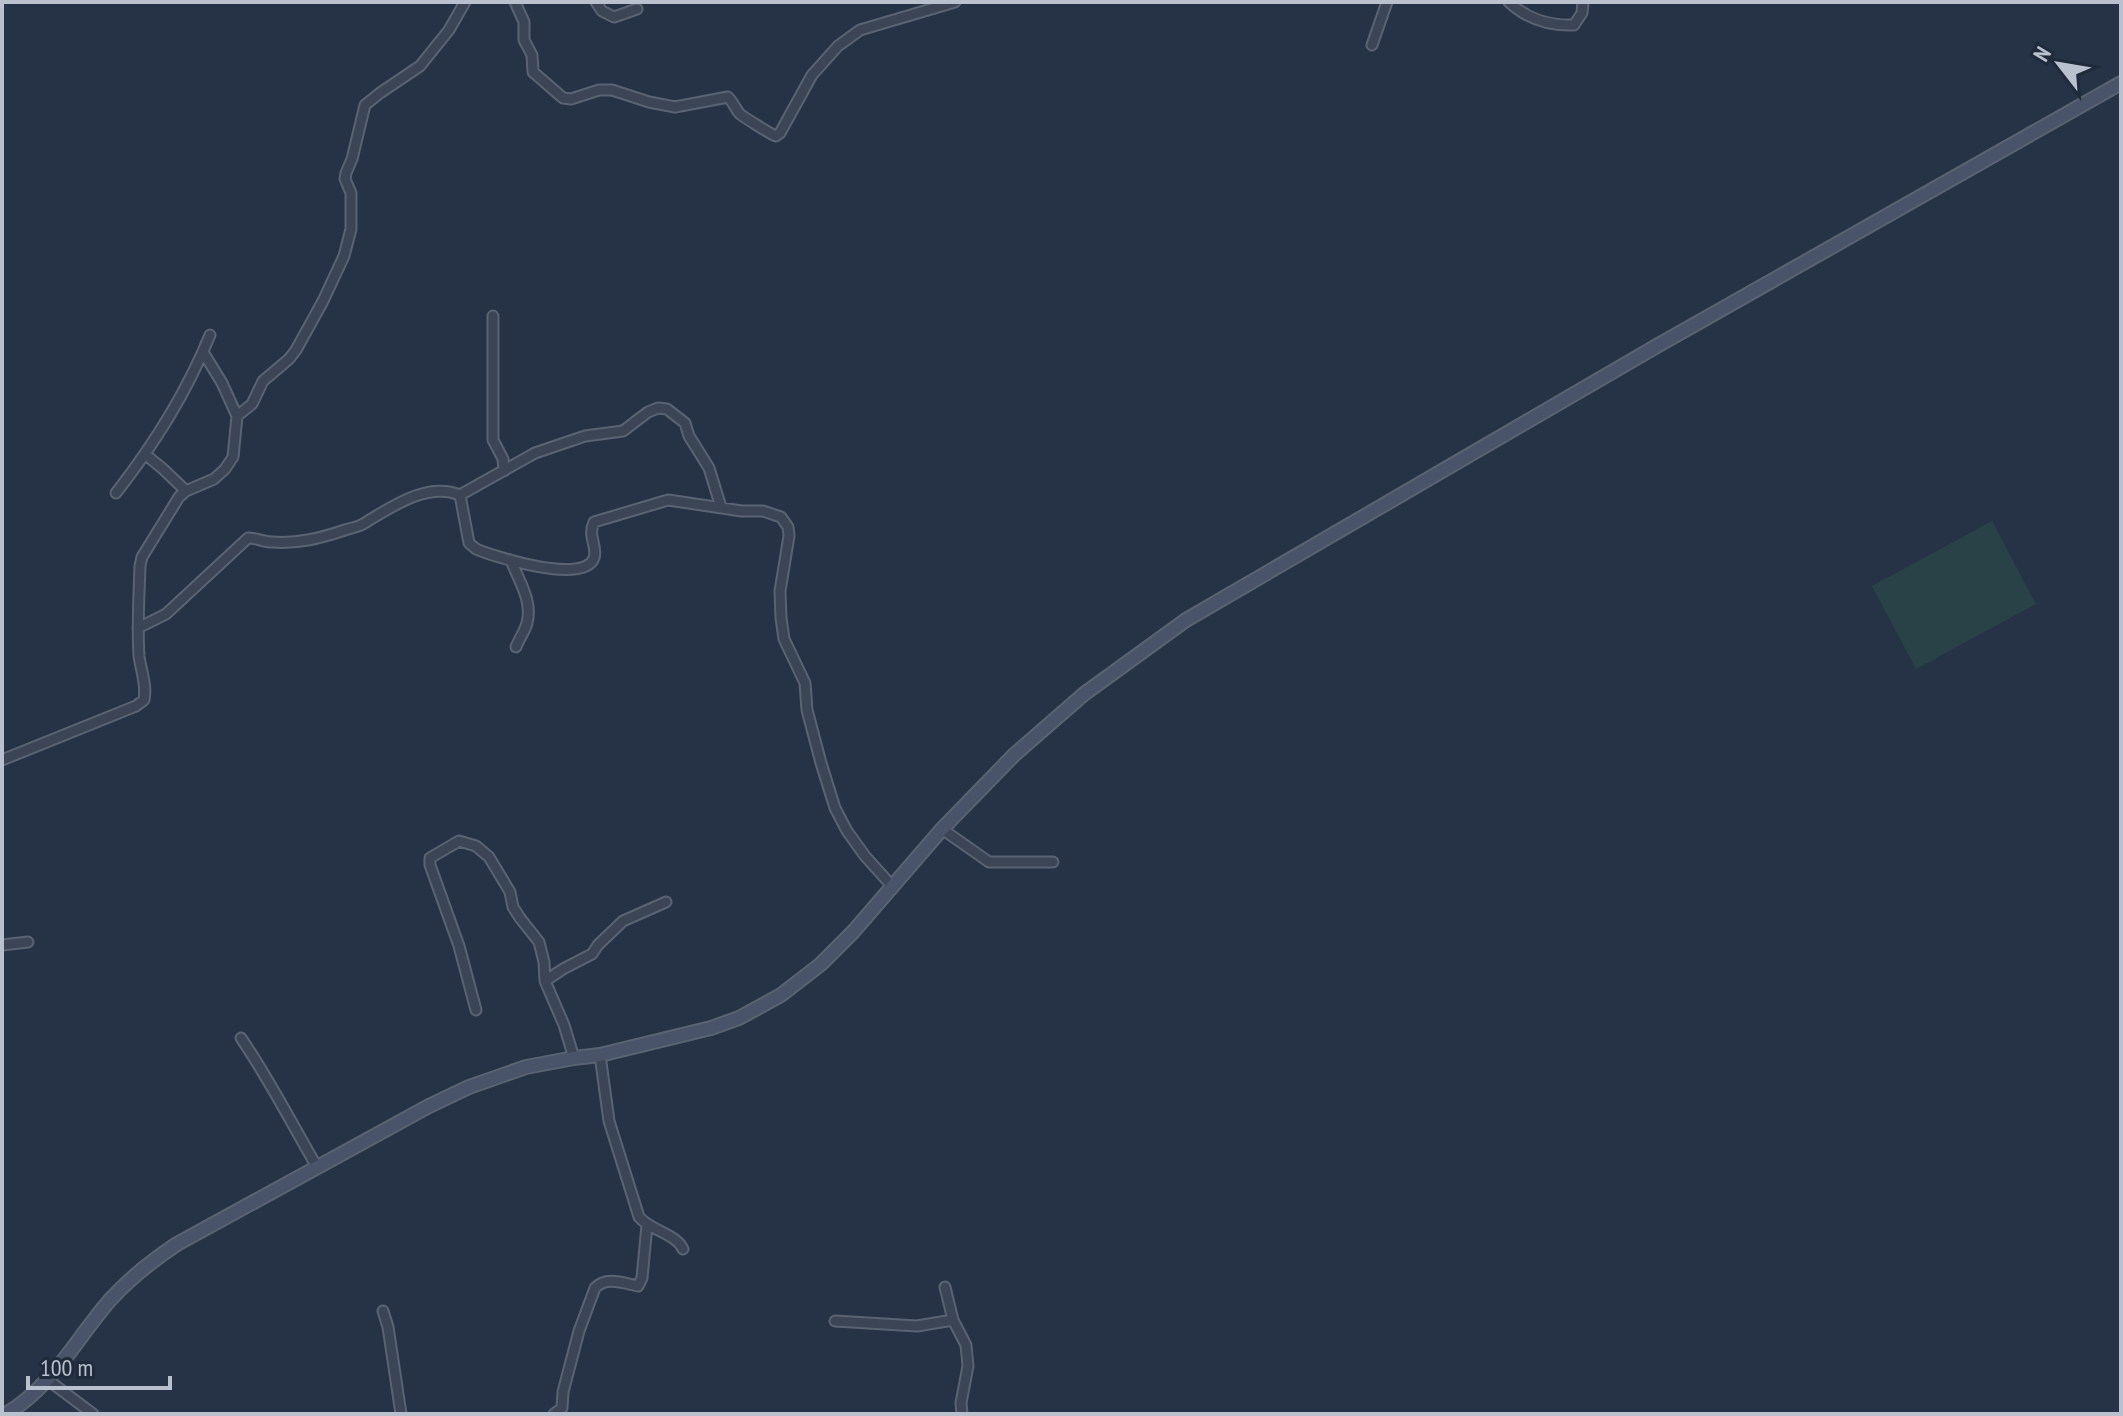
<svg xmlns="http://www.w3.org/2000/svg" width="2123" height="1416" font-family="'PT Sans Narrow',sans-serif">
	<rect width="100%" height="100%" fill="#263346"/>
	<path fill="#284247" d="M1992,521l44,83 -120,65 -44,-83z"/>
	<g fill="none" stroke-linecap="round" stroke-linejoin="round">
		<g stroke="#596372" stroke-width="13">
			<path id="street" d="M515,2l9,20v18l8,15 1,17 30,26 8,1 28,-9h13l37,12 26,5 53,-10c6,6 7,12 12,17 2,2 32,21 36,22l4,-3 32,-58 26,-29 22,-16 95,-28
				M596,2l6,9 12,6 23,-8
				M1509,2c19,18 40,24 65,23l8,-12 1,-11
				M1372,45l15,-43
				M493,316v124l10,19 1,12
				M237,416l15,-12 11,-23 26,-22 7,-9 27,-49 21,-45 7,-27v-36l-6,-14 1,-6 6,-14 13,-54 15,-12 40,-27 29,-36 16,-28
				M146,455l17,14 23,22
				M116,493c39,-50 70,-99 94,-158
				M460,495l9,48 7,6c19,8 108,36 118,9 4,-12 -7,-21 0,-36l74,-22 74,11h21l18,6 7,10 1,9 -9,55 1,27 3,21 21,44 2,27 14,53 14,45 12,23 18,25 27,30
				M511,560c7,20 22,40 16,63 -2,8 -8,16 -11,24
				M138,628l28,-14 82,-76c9,0 16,4 24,4 26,2 49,-4 73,-12 6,-2 13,-3 18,-6 27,-16 64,-43 97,-29l75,-42 50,-17 38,-5 25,-19 10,-4 9,1 18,14 4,13 20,32 12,39
				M2,760l134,-54 8,-6c3,-15 -3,-29 -5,-44 -2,-30 0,-60 1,-90l2,-9 37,-60 7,-6 28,-12 11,-10 8,-12 4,-41 -15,-33 -19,-31
				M942,829l47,33h64
				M2,945l26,-3
				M545,981l18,-12 29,-15 6,-9 25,-24 43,-19
				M476,1010l-17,-64 -29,-81v-7l29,-17 17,5 13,11 21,35 3,15 7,11 19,24 5,20 1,19 19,44 10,33
				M241,1038c28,41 51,86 76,129
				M600,1055l9,66 30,96c12,14 36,16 44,32
				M945,1287l8,33 13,25 2,21 -7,37 1,11
				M383,1311l5,16 13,87
				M835,1321l82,5 36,-6
				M48,1380l45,34
				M554,1414l8,-6 1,-16 16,-61 16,-43c11,-12 28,-5 43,-2l4,-8 5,-53"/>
		</g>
		<g stroke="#596372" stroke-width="16">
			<path id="secondary" d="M6,1414c46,-27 70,-75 104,-114 20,-22 43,-40 67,-56l252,-138 40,-19 57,-20 48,-9 26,-3 111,-27 28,-10 42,-23 40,-31 32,-32 89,-103 72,-74 70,-61 102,-74 469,-273 466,-264"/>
		</g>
		<use href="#street" stroke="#3b4555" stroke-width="9"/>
		<use href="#secondary" stroke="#495369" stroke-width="12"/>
	</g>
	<rect width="2123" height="1416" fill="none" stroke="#b9c0ce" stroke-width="8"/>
	<g transform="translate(2059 64) rotate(301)" stroke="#1f2a3b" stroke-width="6" paint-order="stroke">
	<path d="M0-6L14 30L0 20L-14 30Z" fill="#b9c0ce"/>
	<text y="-12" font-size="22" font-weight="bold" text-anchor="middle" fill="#b9c0ce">N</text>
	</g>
	<path d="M28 1376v12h142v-12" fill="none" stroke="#b9c0ce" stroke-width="4"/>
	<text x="40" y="1376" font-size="24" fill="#b9c0ce" stroke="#1f2a3b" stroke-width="6" paint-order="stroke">100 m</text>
</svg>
